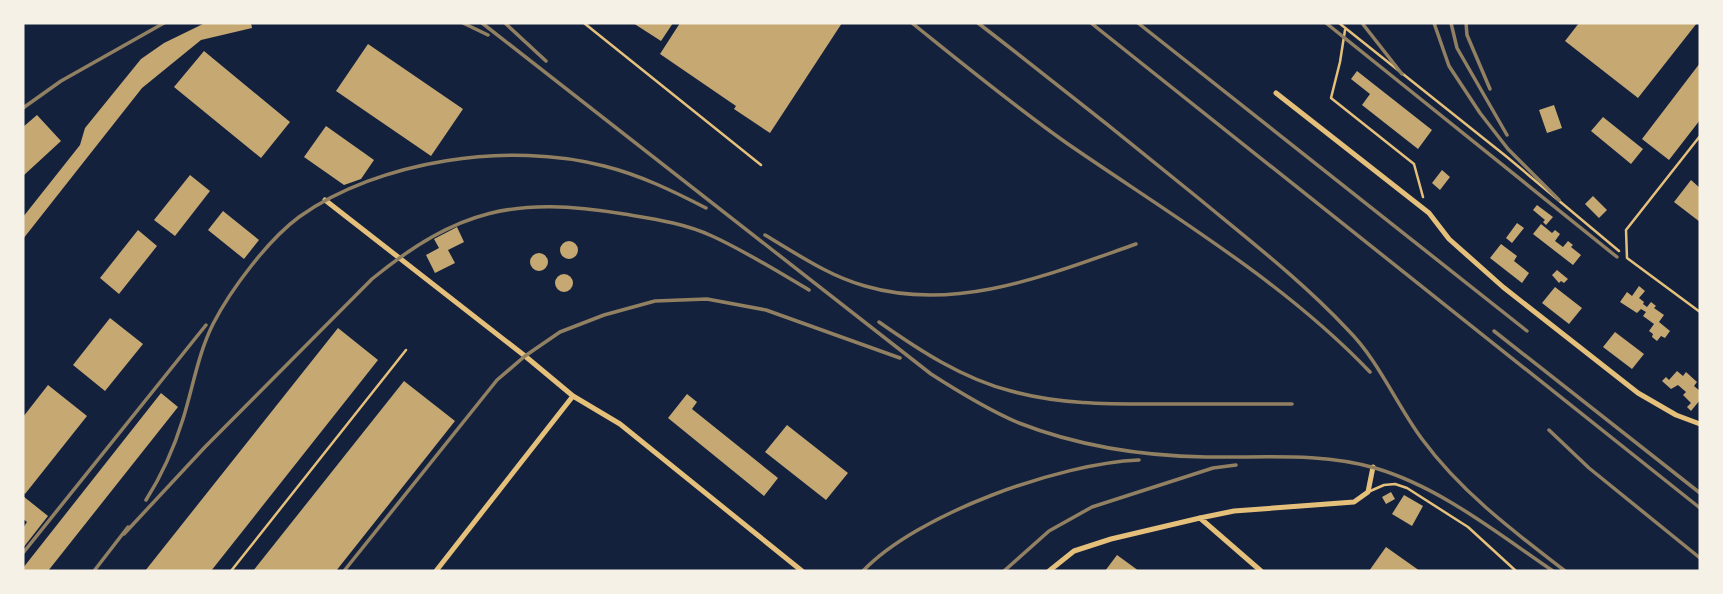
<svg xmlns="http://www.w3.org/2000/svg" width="1723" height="594" font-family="'Work Sans',sans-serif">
	<rect width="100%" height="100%" fill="#14213d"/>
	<path fill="#c6a872" d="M205,23h46l1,5 -51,12 -59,48 -119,151v-22l57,-72 5,-17 56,-69 23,-16z
		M633,23h40l-12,18z
		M680,23h162l-72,110 -36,-24 2,-3 -76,-52z
		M1579,23h118l-59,75 -73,-57z
		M368,44l95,65 -32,47 -95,-65z
		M204,51l86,71 -29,36 -87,-71z
		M1700,63v57l-31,40 -27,-21z
		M1357,71l75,59 -14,19 -56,-44 8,-11 -19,-15z
		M1554,105l8,23 -15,5 -8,-23z
		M37,115l24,26 -38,35v-49z
		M1603,117l40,32 -12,15 -40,-33z
		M326,126l48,34 -13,19 -17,6 -40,-28z
		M1442,170l8,7 -10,13 -8,-7z
		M190,175l20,16 -35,45 -21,-16z
		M1691,180l9,8v34l-26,-20z
		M1593,196l14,14 -8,8 -14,-14z
		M1537,205l16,12 -7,8 -3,-3 2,-2 -12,-10z
		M223,211l36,29 -15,19 -36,-29z
		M1517,223l7,5 -12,15 -6,-5z
		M1541,224l11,9 3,-3 5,4 -5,7 8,6 5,-6 5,4 -2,2 10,8 -8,10 -40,-31z
		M457,227l7,15 -16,8 7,13 -20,10 -9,-18 13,-7 -5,-9z
		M138,230l19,16 -38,48 -19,-16z
		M560 250a9 9 0 1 1 18 0a9 9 0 1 1-18 0Z
		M1501,244l16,12 -3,5 15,12 -7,10 -32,-25z
		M530 262a9 9 0 1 1 18 0a9 9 0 1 1-18 0Z
		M1557,270l11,9 -4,4 -3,-2 -2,2 -7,-8z
		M555 283a9 9 0 1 1 18 0a9 9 0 1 1-18 0Z
		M1639,286l6,5 -6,7 5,4 -1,2 4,3 4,-5 5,4 -2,2 10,7 -5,7 11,9 -5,7 -4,-2 -4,5 -5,-4 1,-3 -4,-3 5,-7 -11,-8 3,-4 -5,-3 -4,4 -17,-11 7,-10 5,4z
		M1555,287l27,21 -13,16 -27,-21z
		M110,318l33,26 -38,47 -32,-26z
		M338,328l40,32 -167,211h-66z
		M1615,332l29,22 -12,15 -29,-22z
		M1677,371l6,5 3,-4 11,10 -3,4 6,5v9l-9,11 -4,-4 4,-4 -8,-8 3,-3 -8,-7 -7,4 -9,-8 4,-4 3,3z
		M404,381l51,40 -119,150h-83z
		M48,385l39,31 -62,78 -2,-2v-75z
		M161,393l17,14 -130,164h-25v-3z
		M687,394l10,8 -5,7 86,69 -14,18 -96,-78z
		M787,425l61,48 -22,27 -61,-48z
		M1391,492l4,7 -9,5 -4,-7z
		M1404,495l19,11 -11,20 -20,-12z
		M23,496l25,20 -25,32v-20l4,-6 -4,-3z
		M1386,547l34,24h-51z
		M1117,555l22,16h-34z"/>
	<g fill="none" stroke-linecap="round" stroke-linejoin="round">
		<path stroke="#e5c07b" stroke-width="2.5" d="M1339,23l168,134 112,94
			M1345,30l-5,32 -9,36 83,66 9,33"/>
		<path stroke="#e5c07b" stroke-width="2.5" d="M584,23l177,142
			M1700,136l-74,94 1,28 73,54
			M1368,492l16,-7 11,-1 12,4 61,39 48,44
			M231,571l175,-221"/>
		<path stroke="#e5c07b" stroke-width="5" d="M1276,93l153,120 20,26 54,48 135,106 38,22 24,9
			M325,200l200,156 48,40 47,28 182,147
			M1200,518l61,53
			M436,571l137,-175
			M1049,571l25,-20 37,-12 89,-21 34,-7 120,-9 14,-10 5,-25"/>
		<path stroke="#918062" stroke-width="3.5" d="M463,23l25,12
			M482,23l449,351c28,18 57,36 88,49 59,23 124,33 187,34 55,1 115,-5 169,11 65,19 122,65 178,103
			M505,23l41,38
			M912,23c51,41 102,83 156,121 103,71 215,137 302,228
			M978,23c74,57 147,115 219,174 52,43 105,84 151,133 31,31 48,74 74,109 39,53 91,92 143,132
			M1091,23l609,485
			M1138,23l389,308
			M1326,23l291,234
			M1362,23l40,51
			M1434,23l15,43 31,47 28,36 51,51
			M1451,23l6,25 50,87
			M1466,23l1,12 23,54
			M23,108l38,-27 103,-58
			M765,235c32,19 64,41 100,51 92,27 185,-12 271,-42
			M879,322c40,28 84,57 132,69 51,14 101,13 153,13 43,0 86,0 128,0
			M1494,331l206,162
			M1549,430l40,38 111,90
			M146,500c16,-25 28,-52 37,-81 10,-32 15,-65 30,-95 18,-35 55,-84 86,-107 80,-57 211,-76 305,-51 36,9 69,25 102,42
			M124,534l81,-87 167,-168c86,-70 143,-83 252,-65 30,5 60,9 88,22 33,15 65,35 97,54
			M23,553l183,-228
			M94,571l34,-44
			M344,571l153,-191 28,-24 35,-24 44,-17 51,-14 52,-2 59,11 134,48
			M863,571c54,-57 197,-108 276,-111
			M1004,571l45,-40 43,-24 121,-39 23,-3"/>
	</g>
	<rect width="1723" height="594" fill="none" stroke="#f6f1e7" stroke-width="49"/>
</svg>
